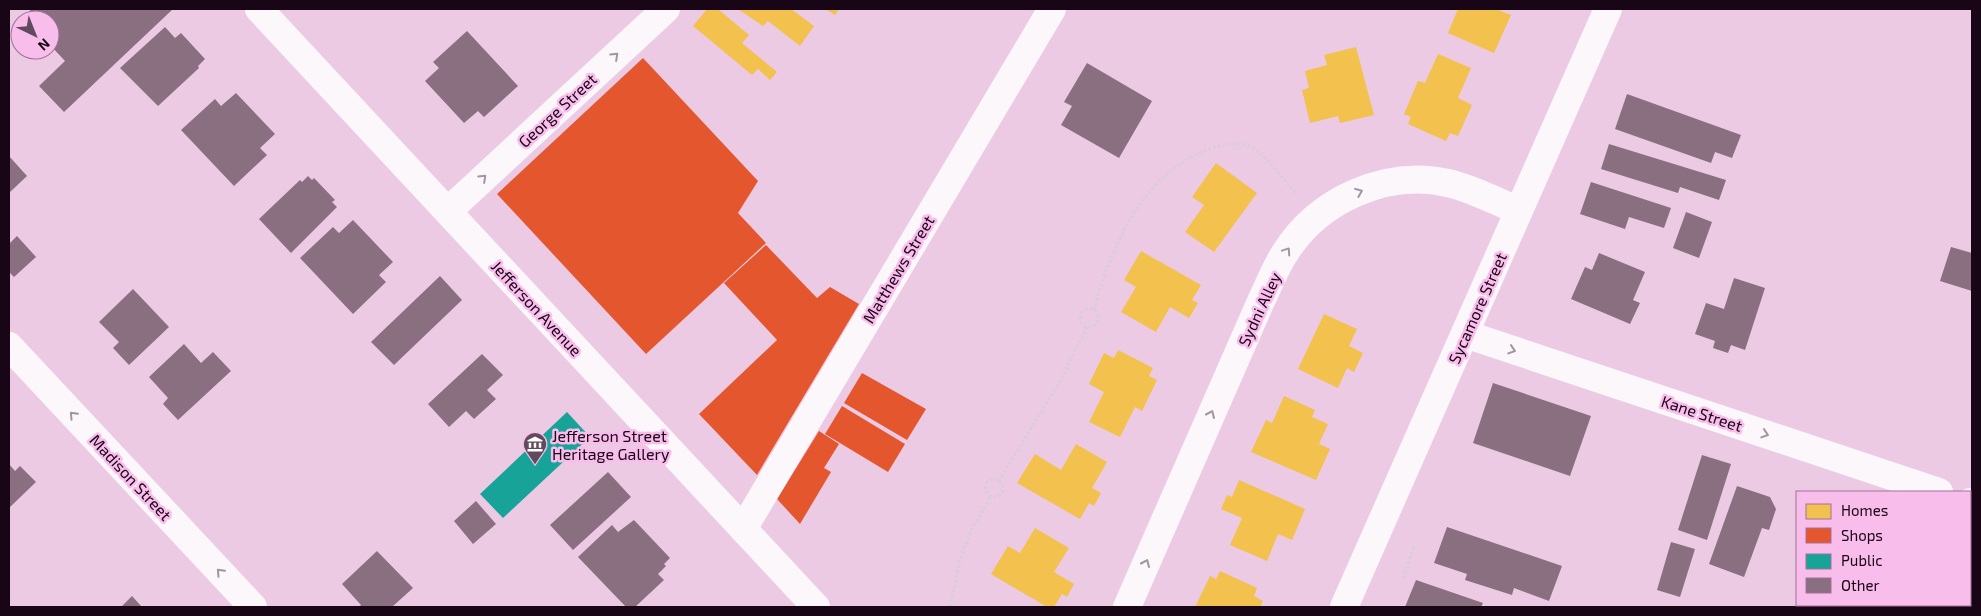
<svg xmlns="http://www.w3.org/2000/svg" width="1981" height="616" font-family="'Exo 2',sans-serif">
	<rect width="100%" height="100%" fill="#eccae4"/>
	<path fill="#f2c14e" d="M707,9h11l31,26 -7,8 35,29 -7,8 -12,-11 -6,6 -59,-49z
		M738,9h53l23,17 -14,20 -32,-25 -5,5z
		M825,9h14l-4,6z
		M1458,9h38l15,6 -17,38 -46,-20z
		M1356,47l18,68 -34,8 -2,-7 -28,7 -8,-33 7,-2 -4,-17 22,-6 -3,-10z
		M1438,54l33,14 -13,30 14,7 -14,31 -8,-3 -4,8 -38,-17 3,-7 -7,-3 14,-33 7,2z
		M1216,163l41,30 -43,59 -29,-20 19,-27 -12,-8z
		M1141,251l60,34 -9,15 6,3 -9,15 -19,-11 -14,25 -35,-20 15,-25 -12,-7z
		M1324,314l33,15 -8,17 14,7 -9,19 -7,-4 -9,20 -40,-19z
		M1118,350l35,18 -4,8 8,4 -15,31 -7,-4 -15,30 -31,-15 15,-30 -15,-8 15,-31 10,5z
		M1284,396l31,14 -3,7 16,7 -9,20 11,5 -14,31 -65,-28 15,-32 6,3z
		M1076,444l31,18 -15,26 9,5 -7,13 -5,-3 -9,16 -63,-36 18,-29 26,16z
		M1239,480l66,29 -13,31 -14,-6 -11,27 -37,-16 12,-27 -21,-9 6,-14 5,2z
		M1035,528l34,20 -15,24 20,12 -7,13 -5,-3 -8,13h-7l-56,-33 17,-28 12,7z
		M1220,571l37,17 -3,8 9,5 -3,6h-65l15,-31 6,3z"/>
	<path fill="#e4572e" d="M643,58l115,123 -20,32 28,30 -120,111 -149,-160z
		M766,245l51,53 13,-11 29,17 -102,171 -58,-61 78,-74 -53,-57z
		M862,373l64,36 -19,31 -63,-37z
		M842,406l63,38 -17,28 -63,-38z
		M819,431l20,13 -15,24 7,4 -31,52 -23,-25z"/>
	<path fill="#17a398" d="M567,412l23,25 -87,81 -23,-24z"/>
	<path fill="#896f80" d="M32,9h141l-109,103 -25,-26 26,-25 -15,-16v-25h-24l-3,-3z
		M165,27l10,11 6,-5 24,26 -7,7 1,2 -41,38 -38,-38z
		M467,31l51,55 -34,31 -6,-6 -14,12 -39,-42 14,-13 -6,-6z
		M1087,63l65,38 -33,57 -58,-33 11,-19 -8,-4z
		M236,93l39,41 -15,14 7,7 -33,31 -53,-56 34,-31 6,7z
		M1627,94l114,41 -9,23 -17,-6 -4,11 -96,-34z
		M1609,144l117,36 -7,20 -39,-13 -2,6 -77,-24z
		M9,156l18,20 -18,17z
		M308,176l4,4 2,-2 21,22 -3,2 5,5 -46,46 -32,-34 41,-39 2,2z
		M1591,182l80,26 -7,20 -35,-11 -4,12 -45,-15z
		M1686,212l26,10 -13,36 -26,-10z
		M353,220l40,42 -14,13 7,7 -33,32 -53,-56 33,-31 6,6z
		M17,236l19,21 -22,20 -5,-5v-28z
		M1951,247l21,6v38l-32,-10z
		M1599,253l46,19 -12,28 7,3 -10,21 -59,-25 14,-32 7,3z
		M440,276l22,24 -68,65 -23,-23z
		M1734,278l31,10 -20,62 -14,-5 -3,8 -15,-5 2,-7 -20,-7 11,-31 18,6z
		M133,289l36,38 -40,38 -16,-17 6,-6 -20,-20z
		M184,344l17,19 12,-11 18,19 -53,49 -15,-16 5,-6 -19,-21z
		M482,354l21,21 -16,15 9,9 -22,20 -8,-8 -17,16 -21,-23z
		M1493,383l98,33 -21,60 -97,-33z
		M1702,455l29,9 -24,76 -29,-10z
		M9,464l6,7 5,-5 16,16 -27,26z
		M608,472l23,25 -58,53 -23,-25z
		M1737,486l33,11 6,12 -7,21 -7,-2 -18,49 -35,-13z
		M476,501l20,23 -23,20 -19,-23z
		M634,520l36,38 -6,6 2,2 -8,8 6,6 -29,27h-9l-48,-50 34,-32 6,7z
		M1447,527l115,39 -13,35 -35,-13 -2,7 -47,-15 2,-6 -33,-11z
		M1671,542l24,7 -15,48 -23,-7z
		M377,551l36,37 -21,19h-33l2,-2 -19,-21z
		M1972,577v24l-2,-1z
		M1416,580l67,23 -2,4h-76z
		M132,596l10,11h-21z
		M1918,605h33l-1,2h-25z"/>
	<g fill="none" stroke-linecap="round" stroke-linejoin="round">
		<path stroke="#d8ced6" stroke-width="3" stroke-dasharray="2.5 2.5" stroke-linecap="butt" d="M1080 318a9 9 0 1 1 18 0a9 9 0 1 1-18 0Z
			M1094,310c18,-65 48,-137 116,-161 12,-4 29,-9 41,-2 18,11 31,31 45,47
			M985 488a9 9 0 1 1 18 0a9 9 0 1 1-18 0Z
			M999,481l61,-100 27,-54
			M1403,578l12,-33
			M950,607l11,-51 11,-27 18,-32"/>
		<path stroke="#fcf7fb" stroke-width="28" d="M259,9l557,598
			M448,211l218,-202
			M1465,334l474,158
			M9,346l244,261
			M1970,502l2,1
			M743,529l309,-520
			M1127,607l134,-306c8,-16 14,-33 24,-48 33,-53 101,-84 163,-70 25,6 48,18 71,28
			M1344,607l264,-598"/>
	</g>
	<defs><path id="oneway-chevron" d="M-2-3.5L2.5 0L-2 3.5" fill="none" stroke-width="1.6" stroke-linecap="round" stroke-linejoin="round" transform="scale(1.25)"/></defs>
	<g stroke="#a1969f">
		<use href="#oneway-chevron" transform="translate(615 56) rotate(-43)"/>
		<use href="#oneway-chevron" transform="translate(483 178) rotate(-43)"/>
		<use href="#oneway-chevron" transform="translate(1359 192) rotate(-22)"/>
		<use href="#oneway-chevron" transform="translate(1287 251) rotate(-56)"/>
		<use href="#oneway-chevron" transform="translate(1512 350) rotate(18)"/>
		<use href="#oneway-chevron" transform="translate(1211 414) rotate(-66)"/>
		<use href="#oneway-chevron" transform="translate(73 415) rotate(-133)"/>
		<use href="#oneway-chevron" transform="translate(1765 434) rotate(18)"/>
		<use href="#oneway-chevron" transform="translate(1146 563) rotate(-66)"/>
		<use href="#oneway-chevron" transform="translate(220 572) rotate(-133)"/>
	</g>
	<defs>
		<g id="museum-pin" transform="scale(1.25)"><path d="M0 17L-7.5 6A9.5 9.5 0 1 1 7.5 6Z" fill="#624a5d" stroke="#f9bdec"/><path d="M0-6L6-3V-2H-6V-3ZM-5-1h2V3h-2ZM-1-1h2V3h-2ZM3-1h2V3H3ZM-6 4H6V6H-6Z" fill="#fff"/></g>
	</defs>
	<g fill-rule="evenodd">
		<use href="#museum-pin" x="535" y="444"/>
	</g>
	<g text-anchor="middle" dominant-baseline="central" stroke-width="5" stroke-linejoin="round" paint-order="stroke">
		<g font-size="16" fill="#180515" stroke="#f9bdec">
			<text transform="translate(557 110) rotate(-43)">George Street</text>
			<text transform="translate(898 269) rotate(-59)">Matthews Street</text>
			<text transform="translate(537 308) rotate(47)">Jefferson Avenue</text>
			<text transform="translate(1477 308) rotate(-66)">Sycamore Street</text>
			<text transform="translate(1259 309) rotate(-65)">Sydni Alley</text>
			<text transform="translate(1702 413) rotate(18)">Kane Street</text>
			<text transform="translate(131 477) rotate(47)">Madison Street</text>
		</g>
		<g font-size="16" fill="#180515" stroke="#f9bdec" text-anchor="start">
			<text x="552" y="435">Jefferson Street<tspan x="552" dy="18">Heritage Gallery</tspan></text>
		</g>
	</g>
	<rect width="1981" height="616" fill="none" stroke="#180515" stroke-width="20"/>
	<rect x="1796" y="491" width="175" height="115" fill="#f9bdec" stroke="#9f7396"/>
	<rect x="1806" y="504" width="25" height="15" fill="#f2c14e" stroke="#9f7396"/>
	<text x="1841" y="516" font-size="15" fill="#180515">Homes</text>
	<rect x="1806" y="528" width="25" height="15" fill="#e4572e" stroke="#9f7396"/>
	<text x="1841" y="541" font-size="15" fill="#180515">Shops</text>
	<rect x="1806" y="554" width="25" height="15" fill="#17a398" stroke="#9f7396"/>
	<text x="1841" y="566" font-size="15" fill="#180515">Public</text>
	<rect x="1806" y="578" width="25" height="15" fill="#896f80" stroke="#9f7396"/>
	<text x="1841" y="591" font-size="15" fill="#180515">Other</text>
	<g transform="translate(35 35) rotate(137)"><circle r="24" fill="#f9bdec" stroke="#9f7396"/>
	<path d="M0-4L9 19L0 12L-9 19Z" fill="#624a5d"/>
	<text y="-8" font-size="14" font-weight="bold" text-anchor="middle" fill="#180515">N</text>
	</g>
</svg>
